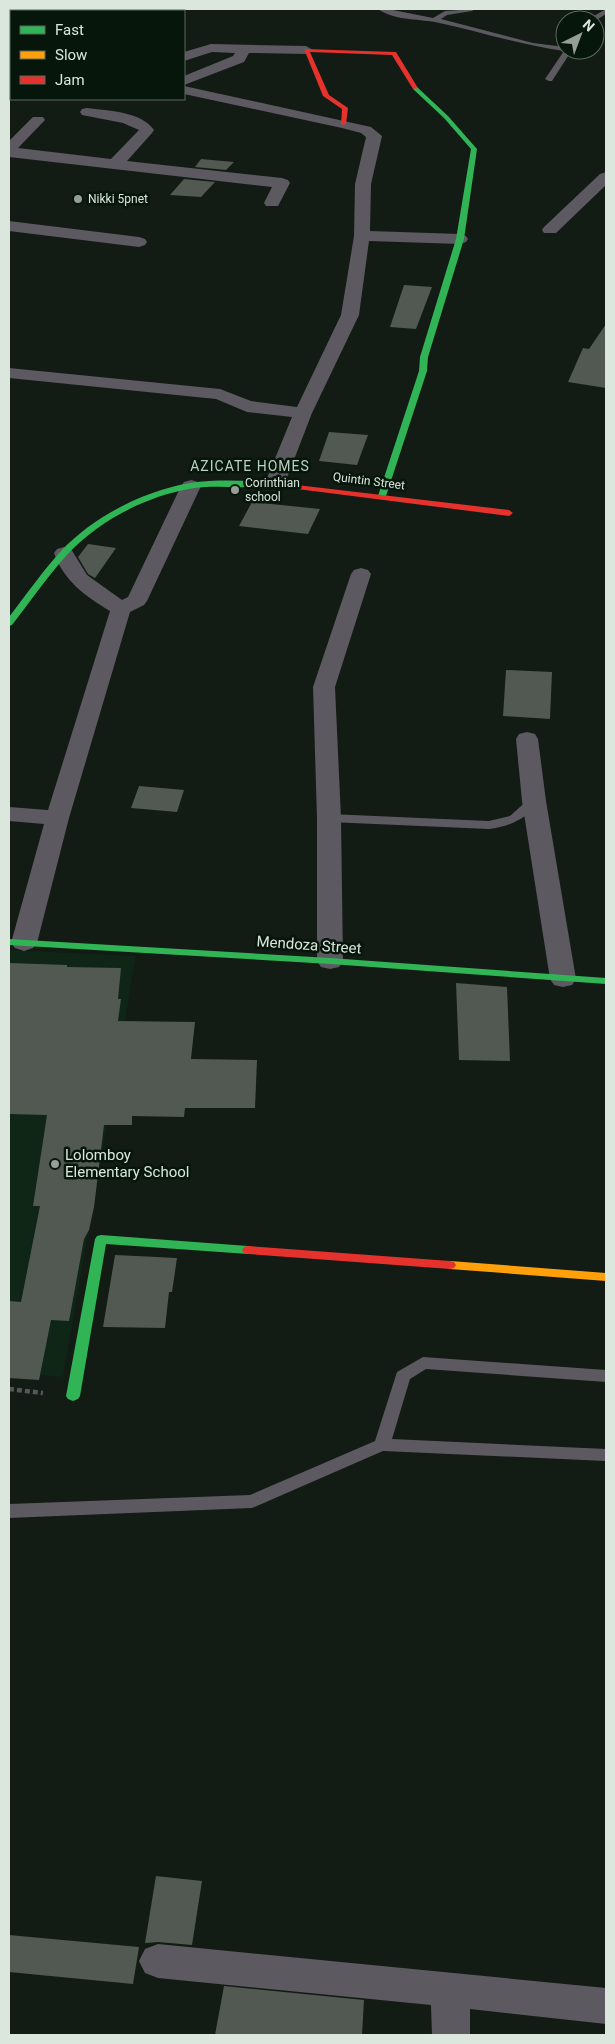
<svg xmlns="http://www.w3.org/2000/svg" width="615" height="2044" font-family="Roboto,sans-serif">
	<rect width="100%" height="100%" fill="#121b14"/>
	<path fill="#0f2516" d="M9,950l127,6 -73,421 -54,-5z"/>
	<path fill="#515952" d="M201,159l33,3 -8,8 -31,-3z
		M184,179l31,3 -14,15 -31,-2z
		M404,285l28,2 -16,42 -26,-2z
		M606,324v64l-38,-6 15,-34 6,1z
		M329,432l39,3 -11,30 -38,-4z
		M252,502l68,7 -12,25 -69,-8z
		M88,544l28,4 -21,30 -7,-4 -10,-17z
		M506,670l46,2 -2,47 -47,-3z
		M139,786l45,4 -7,22 -46,-4z
		M9,963l58,2v2l54,1 -3,31h3l-3,22 77,1 -4,37 66,1 -2,48h-70l-1,9 -52,-1v9h-28l-10,82 -5,23 -5,9 -15,82 -18,-1 -12,60 -30,-2v-77l12,1 19,-96h-7l14,-91 -38,-1z
		M456,983l51,4 3,74 -51,-1z
		M115,1255l62,3 -5,34h-3l-4,36 -62,-1z
		M156,1876l46,5 -10,64 -34,-3 -13,1z
		M9,1935l130,12 -6,37 -124,-12z
		M224,1986l140,14 -2,35h-147z"/>
	<g fill="none" stroke-linecap="round" stroke-linejoin="round">
		<path stroke="#56565a" stroke-width="4.5" stroke-dasharray="5 3" stroke-linecap="butt" d="M9,1389l34,4"/>
		<path fill="#5c5961" fill-rule="evenodd" d="M378,9h10l45,9 12,-7 30,-2 -3,2 -25,4 -6,4 92,24 32,4v3h7l-20,31h-3l-4,-2 19,-28c-44,-6 -86,-20 -129,-29 -18,-3 -42,-2 -57,-13z
			M606,9v5l-11,7 -8,-1z
			M534,797l6,4c-13,18 -30,25 -51,28l-160,-7 -6,-4 6,-4 160,7 21,-5 20,-18z
			M423,1357l183,13v12l-180,-13 -16,10 -18,60 214,10v12l-223,-10 -131,57 -243,10v-14l241,-9 125,-54 22,-69z"/>
		<path fill="#5c5961" fill-rule="evenodd" d="M211,44l95,2 7,4 -7,4 -57,-1 -5,9 -60,23v-9l49,-20 2,-3 -23,-1 -28,9v-9z
			M9,80h2v10h-2z
			M184,86l187,41 11,9 -11,48 -1,47 90,3 6,2 2,3 -2,3 -6,2 -91,-3 -10,74 -47,98 -27,70 -3,4 -7,2 -7,-2 -3,-4 27,-66 -45,-5 -31,-13 -207,-21v-10l211,21 31,12 46,6 44,-92 13,-79 1,-52 11,-47 -5,-4 -19,-5 -158,-34z
			M87,108c21,3 54,3 67,22l-2,3 -25,28 155,17 6,2 2,3 -12,23h-12l-2,-3 8,-16 -263,-30v-16l24,-24h10l2,3 -27,28 93,11 28,-29 -16,-7 -41,-8 -2,-3 2,-3z
			M606,172v13l-50,48h-12l-2,-3 2,-3 56,-53z
			M9,221l130,16 6,2 2,3 -2,3 -6,2 -130,-16z
			M191,480l7,2 3,4 -54,115 -3,4 -14,7 -61,206 -32,125 -4,5 -9,3 -9,-3 -4,-5 33,-119 -35,-3v-14l39,3 62,-199c-25,-15 -46,-30 -56,-58l3,-4 7,-2 7,2 16,26 35,25 6,-3 53,-111 3,-4z
			M361,568l7,2 3,4 -36,113 6,131 2,143 -4,6 -9,2 -9,-2 -4,-6v-143l-4,-131 38,-113 3,-4z
			M527,732l8,2 3,5 8,62 30,178 -4,6 -9,2 -9,-2 -4,-6 -28,-178 -6,-62 3,-5z
			M158,1944l448,44v36l-136,-15v26h-38l-1,-30 -273,-27 -13,-5 -6,-12 6,-12z"/>
		<path fill="#30b455" fill-rule="evenodd" d="M413,87h4l31,29 29,33 -13,90 -36,118 -1,14 -41,125 -4,3 -4,-3 41,-125 1,-14 36,-118 15,-90 -27,-31 -31,-29z
			M266,481h3v4c-26,5 -54,-1 -80,4 -45,8 -92,33 -123,67 -19,21 -36,46 -54,69l-3,1v-9c17,-22 33,-45 52,-66 32,-34 82,-60 129,-68 25,-4 51,-2 76,-2z
			M9,939l321,19 276,20v6l-276,-20 -321,-19z
			M101,1235l147,11 4,1 2,3 -2,3 -4,1 -142,-10 -26,152 -2,3 -5,2 -5,-2 -2,-3 29,-157 2,-3z"/>
		<path fill="#ff9f0a" fill-rule="evenodd" d="M450,1261l156,12v8l-156,-12 -4,-1 -2,-3 2,-3z"/>
		<path fill="#e5322d" fill-rule="evenodd" d="M304,49l92,3 22,36 -5,1 -21,-34 -82,-3 19,43 19,13 -2,16 -5,1 1,-16 -19,-13z
			M263,481l246,29 4,3 -4,3 -243,-31h-3z
			M248,1246l202,15 4,1 2,3 -2,3 -4,1 -202,-15 -4,-1 -2,-3 2,-3z"/>
	</g>
	<g fill="#959f97" stroke="#06160b" stroke-width="2">
		<circle cx="78" cy="199" r="5"/>
		<circle cx="235" cy="490" r="5"/>
		<circle cx="55" cy="1164" r="5"/>
	</g>
	<g text-anchor="middle" dominant-baseline="central" stroke-width="5" stroke-linejoin="round" paint-order="stroke">
		<g font-size="12" fill="#dbe6dd" stroke="#06160b" text-anchor="start">
			<text x="88" y="199">Nikki 5pnet</text>
			<text x="245" y="483">Corinthian<tspan x="245" dy="14">school</tspan></text>
		</g>
		<g font-size="12" fill="#dbe6dd" stroke="#06160b">
			<text transform="translate(369 481) rotate(7)">Quintin Street</text>
		</g>
		<g font-size="14" letter-spacing="1" fill="#bbd0c0" stroke="#06160b">
			<text x="250" y="466">AZICATE HOMES</text>
		</g>
		<g font-size="15" fill="#dbe6dd" stroke="#06160b">
			<text transform="translate(309 945) rotate(4)">Mendoza Street</text>
		</g>
		<g font-size="15" fill="#dbe6dd" stroke="#06160b" text-anchor="start">
			<text x="65" y="1155">Lolomboy<tspan x="65" dy="17">Elementary School</tspan></text>
		</g>
	</g>
	<rect width="615" height="2044" fill="none" stroke="#dbe6dd" stroke-width="20"/>
	<rect x="10" y="10" width="175" height="90" fill="#06160b" stroke="#5b695f"/>
	<rect x="20" y="26" width="25" height="8" fill="#30b455" stroke="#5b695f"/>
	<text x="55" y="35" font-size="15" fill="#dbe6dd">Fast</text>
	<rect x="20" y="51" width="25" height="8" fill="#ff9f0a" stroke="#5b695f"/>
	<text x="55" y="60" font-size="15" fill="#dbe6dd">Slow</text>
	<rect x="20" y="76" width="25" height="8" fill="#e5322d" stroke="#5b695f"/>
	<text x="55" y="85" font-size="15" fill="#dbe6dd">Jam</text>
	<g transform="translate(580 35) rotate(42)"><circle r="24" fill="#06160b" stroke="#5b695f"/>
	<path d="M0-4L9 19L0 12L-9 19Z" fill="#959f97"/>
	<text y="-8" font-size="14" font-weight="bold" text-anchor="middle" fill="#dbe6dd">N</text>
	</g>
</svg>
